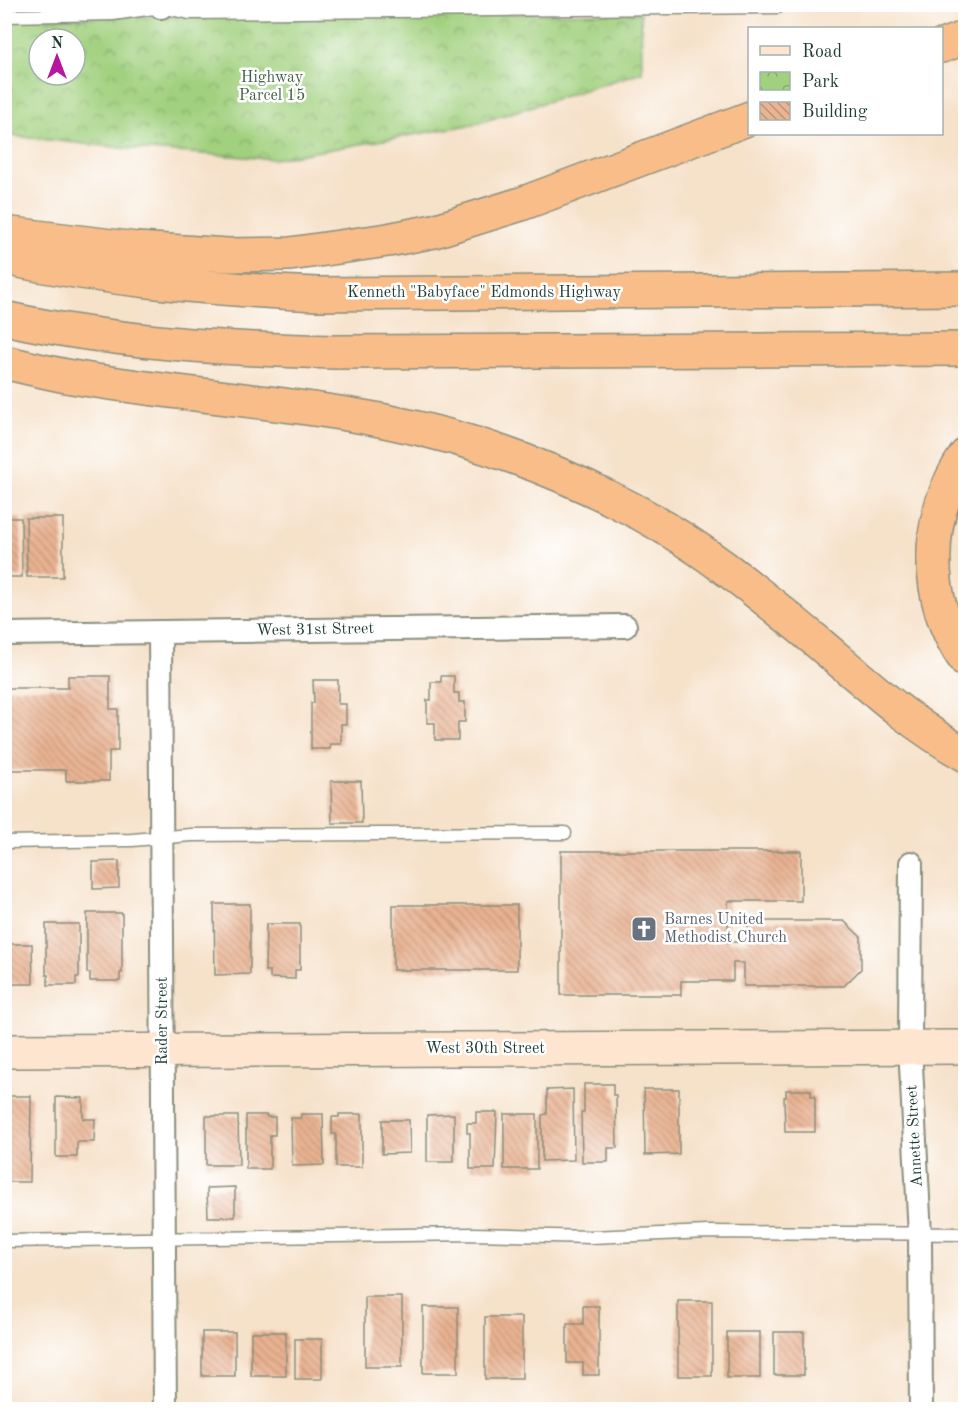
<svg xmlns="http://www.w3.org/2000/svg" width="970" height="1414" font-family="'Old Standard TT',serif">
	<defs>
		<pattern id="park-crowns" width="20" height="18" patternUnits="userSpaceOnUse" patternTransform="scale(1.5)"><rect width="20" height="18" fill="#a1d07e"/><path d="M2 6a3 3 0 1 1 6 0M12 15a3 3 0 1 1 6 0" fill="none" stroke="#83aa68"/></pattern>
		<pattern id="building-back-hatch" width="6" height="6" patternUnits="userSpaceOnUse" patternTransform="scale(1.5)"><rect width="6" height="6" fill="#eab392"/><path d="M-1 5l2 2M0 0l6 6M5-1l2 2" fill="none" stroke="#bd9378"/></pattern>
	</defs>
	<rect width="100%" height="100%" fill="#fff"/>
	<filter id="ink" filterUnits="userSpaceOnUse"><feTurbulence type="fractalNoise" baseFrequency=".0167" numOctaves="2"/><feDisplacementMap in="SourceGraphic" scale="12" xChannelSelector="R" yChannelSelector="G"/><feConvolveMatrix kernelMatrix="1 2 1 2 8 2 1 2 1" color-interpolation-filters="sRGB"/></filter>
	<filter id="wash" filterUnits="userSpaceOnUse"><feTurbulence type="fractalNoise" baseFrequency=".008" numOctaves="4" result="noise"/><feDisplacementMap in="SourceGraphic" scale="24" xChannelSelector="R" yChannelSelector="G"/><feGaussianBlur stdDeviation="1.35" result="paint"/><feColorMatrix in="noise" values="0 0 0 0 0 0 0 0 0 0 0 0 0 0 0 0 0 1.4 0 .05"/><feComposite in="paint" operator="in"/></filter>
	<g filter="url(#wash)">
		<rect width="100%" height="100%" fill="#f6e1c9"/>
		<path fill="url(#park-crowns)" stroke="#608659" stroke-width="1.5" fill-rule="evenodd" d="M641,13l1,59 -167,52 -201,35 -152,-11 -117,-13v-116l126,-3zM39,39h36v36h-36z"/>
		<g id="blocks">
			<path fill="url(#building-back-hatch)" d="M4,518h17l1,59h-18z
				M26,518h37v59h-36z
				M68,676h42v33h8v42h-9v30h-43v-11h-61v-82h63z
				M441,676h13v17h5v9h6v20h-7v18h-23v-17h-8v-23h4v-18h10z
				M313,680h25v24h8v20h-5v20h-11v5h-19v-46h3z
				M331,781h30l1,42h-30z
				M561,851h240v50h-73v41h20v-21h96l17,16v32l-17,17h-100v-23h-11v18h-52v14h-120z
				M119,861v27l-26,1v-27z
				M214,904h36v70l-35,1z
				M393,905h124v65h-124z
				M87,913h35v60h-2v8h-30v-8h-3z
				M46,924h33v53h-3v8h-28v-10h-2z
				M266,924h34v46h-5v9l-25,-1v-7h-5z
				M4,944h28l1,40h-29z
				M584,1084h29v11h3l1,53h-9v14h-26l-1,-50h3z
				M573,1089l1,71 -32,1v-46l5,-1v-24z
				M644,1089h35v65l-34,1z
				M786,1090h25v6h4v36h-30l-1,-35h2z
				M8,1096h23l-1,86h-26v-61h3z
				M56,1097l27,1v21h12l-1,23h-17v15h-21z
				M476,1112h21l-2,57h-25v-36h-3v-10h9z
				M301,1114h22l1,51 -32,1 -1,-48h10z
				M339,1114h23v53h-26v-33h-4v-17h7z
				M454,1114v48h-27v-47z
				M504,1114h33v55h-33z
				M246,1115h21v2h8v18h-5v34h-24z
				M206,1116h32l1,49h-33z
				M382,1120h27l1,33 -28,1z
				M235,1187v30h-27l-1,-29z
				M365,1297h37v70h-37z
				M678,1301h34v75h-34z
				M583,1306h16v69h-16v-12h-16v-39h16z
				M423,1307h35v66h-35z
				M485,1317h37v62h-37z
				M202,1332h33v44h-33z
				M251,1332h35v44h-35z
				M727,1332h33v46h-33z
				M774,1332h30v43h-30z
				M295,1339h27v40h-27z"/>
		</g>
	</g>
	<g filter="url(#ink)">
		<use href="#blocks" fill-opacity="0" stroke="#8a8f7e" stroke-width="1.5"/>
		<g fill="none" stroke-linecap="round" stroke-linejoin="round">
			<g stroke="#8a8f7e" stroke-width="15">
				<path id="service" d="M4,16l109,-2 48,-7 28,6 589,-6
					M4,842l128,-2 59,-5 374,-2
					M4,1241l469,-7 118,3 117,-5 258,2"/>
			</g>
			<g stroke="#8a8f7e" stroke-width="26">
				<path id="minor" d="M161,4v3
					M160,632l5,778
					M4,634l621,-8
					M911,863l-1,184 10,188 1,175"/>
			</g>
			<g stroke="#8a8f7e" stroke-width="36">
				<path id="secondary" d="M4,1051l962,-4"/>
			</g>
			<g stroke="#8a8f7e" stroke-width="36">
				<path id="motorway" d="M942,46l24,-9
					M4,233l133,16 91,6 62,-1 98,-14 46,-9 87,-27 229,-86
					M4,258c104,22 208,31 313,36l649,-5
					M4,318c108,24 219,31 329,34l633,-3
					M4,362c25,6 49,12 74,16 101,17 205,23 307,43 80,16 158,43 231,80 76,37 141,90 205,144 46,39 91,80 145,110
					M966,455c-43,61 -43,146 0,206"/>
			</g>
			<use href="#service" stroke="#fff" stroke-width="12"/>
			<use href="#minor" stroke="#fff" stroke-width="22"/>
			<use href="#secondary" stroke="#fde5d0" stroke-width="33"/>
			<use href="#motorway" stroke="#f9bd89" stroke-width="33"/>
		</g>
	</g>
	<defs>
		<g id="church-square" transform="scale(1.35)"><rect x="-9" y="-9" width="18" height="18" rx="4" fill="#6b7280" stroke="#fff"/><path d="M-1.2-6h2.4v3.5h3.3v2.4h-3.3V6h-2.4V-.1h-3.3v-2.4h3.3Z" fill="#fff"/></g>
	</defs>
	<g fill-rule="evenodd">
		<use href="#church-square" x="644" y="929"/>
	</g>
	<g text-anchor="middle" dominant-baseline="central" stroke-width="5" stroke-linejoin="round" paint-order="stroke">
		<g font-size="16" fill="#406246" stroke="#fff">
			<text x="272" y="78">Highway<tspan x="272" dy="18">Parcel 15</tspan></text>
		</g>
		<g font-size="16" fill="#1f3d34" stroke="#fff">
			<text x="484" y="293">Kenneth "Babyface" Edmonds Highway</text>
			<text transform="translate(315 630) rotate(-1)">West 31st Street</text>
			<text transform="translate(163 1021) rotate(-90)">Rader Street</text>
			<text x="485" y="1049">West 30th Street</text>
			<text transform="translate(915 1136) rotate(-93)">Annette Street</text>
		</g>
		<g font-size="16" fill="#5b616d" stroke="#fff" text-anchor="start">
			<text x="664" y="920">Barnes United<tspan x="664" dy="18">Methodist Church</tspan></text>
		</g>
	</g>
	<rect width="970" height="1414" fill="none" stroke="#fff" stroke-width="24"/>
	<rect x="748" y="27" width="195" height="108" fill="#ffffff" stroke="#a5b1ae" stroke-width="1.5"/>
	<rect x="760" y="46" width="30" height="9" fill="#fde5d0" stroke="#a5b1ae" stroke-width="1.5"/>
	<text x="802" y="57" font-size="18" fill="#1f3d34">Road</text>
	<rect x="760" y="72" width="30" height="18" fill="url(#park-crowns)" stroke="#a5b1ae" stroke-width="1.5"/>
	<text x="802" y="87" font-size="18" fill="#1f3d34">Park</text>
	<rect x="760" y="102" width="30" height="18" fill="url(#building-back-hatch)" stroke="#a5b1ae" stroke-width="1.5"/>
	<text x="802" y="117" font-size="18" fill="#1f3d34">Building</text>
	<g transform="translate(57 57)"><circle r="28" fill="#ffffff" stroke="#a5b1ae" stroke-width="1.5"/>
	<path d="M0-4.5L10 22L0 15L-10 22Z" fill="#b5179e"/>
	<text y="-9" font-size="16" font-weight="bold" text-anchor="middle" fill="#1f3d34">N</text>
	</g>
</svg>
